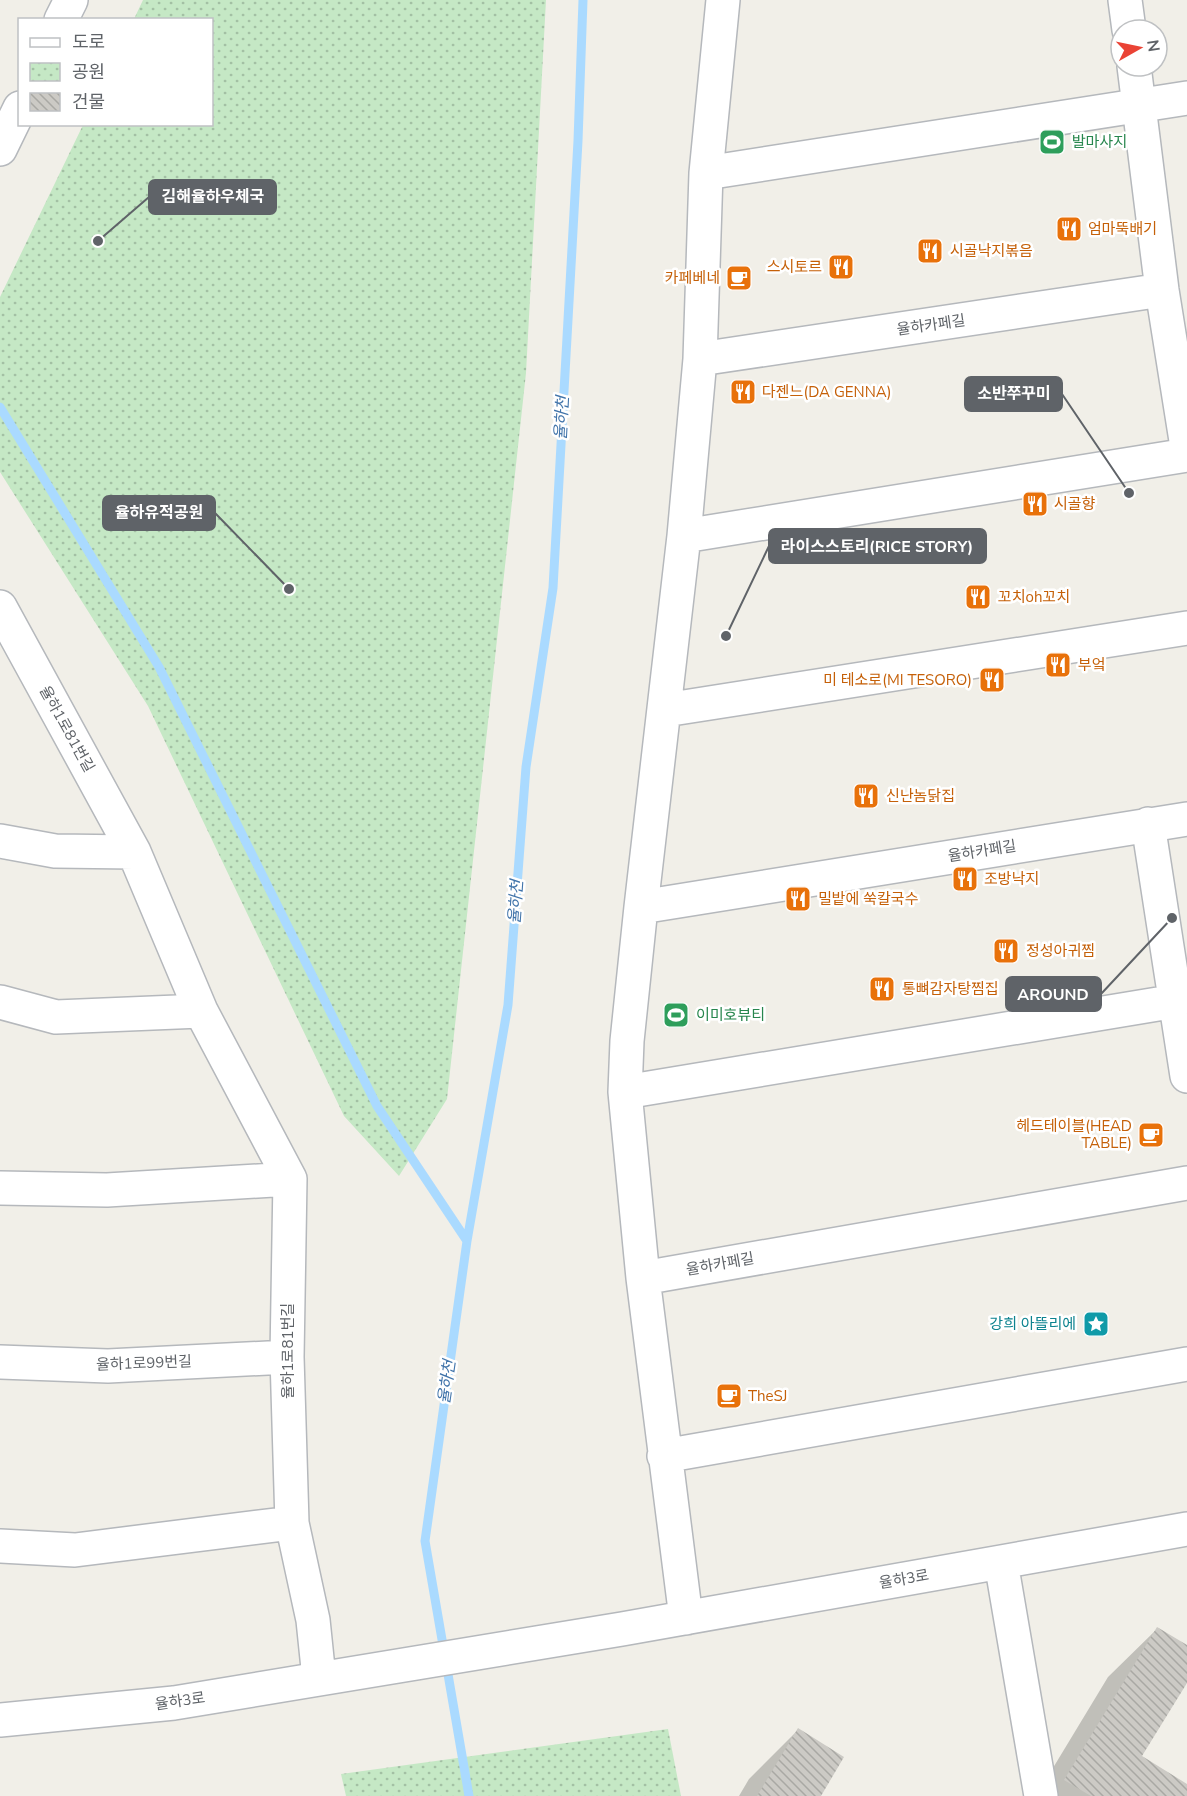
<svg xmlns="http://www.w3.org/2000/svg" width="1187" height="1796" font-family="'Nunito Sans','Noto Sans KR',sans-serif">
	<defs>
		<pattern id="park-dots" width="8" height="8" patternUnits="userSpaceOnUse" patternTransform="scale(1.5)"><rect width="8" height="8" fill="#c5e8c5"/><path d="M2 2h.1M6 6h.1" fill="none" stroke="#a3c0a4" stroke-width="1.8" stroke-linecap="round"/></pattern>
		<pattern id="building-back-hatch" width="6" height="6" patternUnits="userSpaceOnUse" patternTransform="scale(1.5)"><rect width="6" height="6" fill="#cccac5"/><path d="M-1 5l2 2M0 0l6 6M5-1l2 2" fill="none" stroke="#a9a8a4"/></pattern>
	</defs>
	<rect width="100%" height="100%" fill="#f1efe8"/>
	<path fill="url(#park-dots)" d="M143,0h403l-20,373 -79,726 -48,77 -55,-60 -196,-410 -148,-234v-175l83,-172 129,-1v-104l-78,-1z
		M668,1729l13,67h-335l-5,-22z"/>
	<path fill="#0003" d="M1157,1629l30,18v33l-47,77 47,29v10h-151l72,-119z
		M798,1730l21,66h-80l10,-17z"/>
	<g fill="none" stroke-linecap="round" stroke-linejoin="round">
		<path stroke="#aadaff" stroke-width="9" d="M0,407l159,260 218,439 90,135
			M469,1796l-44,-255 42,-300 41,-236 18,-238 27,-179 25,-447 5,-141"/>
	</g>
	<path fill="url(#building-back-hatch)" d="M1157,1627l30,18v38l-45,73 45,28v12h-96l-27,-16z
		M798,1728l46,29 -23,39h-64z"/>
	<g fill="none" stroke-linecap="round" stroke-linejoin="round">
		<g stroke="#b5b8bc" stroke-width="36">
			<path id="minor" d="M1125,0l4,30
				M61,20l10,-20
				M1134,66l28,224 25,157
				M0,149l20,-41
				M706,173l481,-75
				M700,359l462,-69
				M684,536l503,-81
				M0,607l134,245 67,159 89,168 -3,178 5,166 21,97 6,58
				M665,710l522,-82
				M1148,824l39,252
				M0,841l55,10 79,1
				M641,907l546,-88
				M0,1002l56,15 145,-6
				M625,1092l551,-91
				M0,1188l107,2 183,-11
				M643,1278l544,-95
				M0,1362l108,4 179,-9
				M664,1456l523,-92
				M0,1546l75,4 217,-27
				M1001,1562l40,234
				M686,1618l-43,-340 -18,-186 2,-51 14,-134 43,-371 16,-177 6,-186 17,-173
				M0,1720l174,-17 448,-74 565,-100"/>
		</g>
		<use href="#minor" stroke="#fff" stroke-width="33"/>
	</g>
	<defs>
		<g id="stadium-square" transform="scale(1.35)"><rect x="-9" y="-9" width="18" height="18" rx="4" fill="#2e9e5b" stroke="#fff"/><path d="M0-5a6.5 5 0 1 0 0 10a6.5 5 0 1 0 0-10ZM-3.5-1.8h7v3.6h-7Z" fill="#fff"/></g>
		<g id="restaurant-square" transform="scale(1.35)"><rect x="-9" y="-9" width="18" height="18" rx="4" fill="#e8710a" stroke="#fff"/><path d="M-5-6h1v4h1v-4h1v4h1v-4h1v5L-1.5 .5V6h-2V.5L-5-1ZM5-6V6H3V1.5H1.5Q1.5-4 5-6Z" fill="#fff"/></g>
		<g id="cafe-square" transform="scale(1.35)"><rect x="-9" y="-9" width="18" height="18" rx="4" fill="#e8710a" stroke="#fff"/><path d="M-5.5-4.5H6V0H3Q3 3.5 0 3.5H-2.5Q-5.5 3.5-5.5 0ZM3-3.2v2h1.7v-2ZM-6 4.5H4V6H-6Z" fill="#fff"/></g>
		<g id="sight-square" transform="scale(1.35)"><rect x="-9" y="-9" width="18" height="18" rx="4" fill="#0f9aa8" stroke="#fff"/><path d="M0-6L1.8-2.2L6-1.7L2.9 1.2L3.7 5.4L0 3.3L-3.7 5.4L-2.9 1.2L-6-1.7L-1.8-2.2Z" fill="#fff"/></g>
	</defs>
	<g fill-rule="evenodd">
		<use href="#stadium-square" x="1052" y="142"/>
		<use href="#restaurant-square" x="1069" y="229"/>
		<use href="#restaurant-square" x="930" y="251"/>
		<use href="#restaurant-square" x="841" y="267"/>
		<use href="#cafe-square" x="739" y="278"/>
		<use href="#restaurant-square" x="743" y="392"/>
		<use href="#restaurant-square" x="1035" y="504"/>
		<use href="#restaurant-square" x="978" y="597"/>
		<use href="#restaurant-square" x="1058" y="665"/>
		<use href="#restaurant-square" x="992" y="680"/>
		<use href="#restaurant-square" x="866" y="796"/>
		<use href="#restaurant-square" x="965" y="879"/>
		<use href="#restaurant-square" x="798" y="899"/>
		<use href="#restaurant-square" x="1006" y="951"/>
		<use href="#restaurant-square" x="882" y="989"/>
		<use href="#stadium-square" x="676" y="1015"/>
		<use href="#cafe-square" x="1151" y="1135"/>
		<use href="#sight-square" x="1096" y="1324"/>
		<use href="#cafe-square" x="729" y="1396"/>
	</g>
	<g text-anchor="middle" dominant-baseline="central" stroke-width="5" stroke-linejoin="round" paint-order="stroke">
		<g font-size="15" fill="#27864d" stroke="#fff" text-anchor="start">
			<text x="1072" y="142">발마사지</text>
			<text x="696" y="1015">이미호뷰티</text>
		</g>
		<g font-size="15" fill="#c56008" stroke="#fff" text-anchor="start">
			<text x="1088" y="229">엄마뚝배기</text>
			<text x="950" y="251">시골낙지볶음</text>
			<text x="822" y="267" text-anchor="end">스시토르</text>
			<text x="720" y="278" text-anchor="end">카페베네</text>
			<text x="762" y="392">다젠느(DA GENNA)</text>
			<text x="1054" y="504">시골향</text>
			<text x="998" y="597">꼬치oh꼬치</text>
			<text x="1078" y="665">부엌</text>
			<text x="972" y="680" text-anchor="end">미 테소로(MI TESORO)</text>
			<text x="886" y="796">신난놈닭집</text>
			<text x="984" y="879">조방낙지</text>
			<text x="818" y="899">밀밭에 쑥칼국수</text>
			<text x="1026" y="951">정성아귀찜</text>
			<text x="902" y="989">통뼈감자탕찜집</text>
			<text x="1132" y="1126" text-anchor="end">헤드테이블(HEAD<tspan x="1132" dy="17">TABLE)</tspan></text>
			<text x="748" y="1396">TheSJ</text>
		</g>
		<g font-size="15" fill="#5f6368" stroke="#fff">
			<text transform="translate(931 325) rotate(-8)">율하카페길</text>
			<text transform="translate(67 729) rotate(61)">율하1로81번길</text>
			<text transform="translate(982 851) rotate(-9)">율하카페길</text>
			<text transform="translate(720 1264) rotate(-10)">율하카페길</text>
			<text transform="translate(288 1351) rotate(-90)">율하1로81번길</text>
			<text transform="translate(144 1363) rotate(-2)">율하1로99번길</text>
			<text transform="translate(904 1579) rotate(-10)">율하3로</text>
			<text transform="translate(180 1701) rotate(-8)">율하3로</text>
		</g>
		<g font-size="15" fill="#0d838f" stroke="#fff" text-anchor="end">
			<text x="1076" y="1324">강희 아뜰리에</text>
		</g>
		<g font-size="16" font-style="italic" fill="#4174aa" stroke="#fff">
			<text transform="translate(562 418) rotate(-87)">율하천</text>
			<text transform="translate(516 902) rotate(-86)">율하천</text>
			<text transform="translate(447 1382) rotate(-82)">율하천</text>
		</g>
	</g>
	<path fill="none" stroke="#5f6368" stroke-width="2" d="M98 241L149 197M1129 493L1062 394M289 589L215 513M726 636L769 546M1172 918L1101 994"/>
	<g fill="#5f6368" stroke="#fff" stroke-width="2">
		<circle cx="98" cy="241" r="6"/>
		<circle cx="1129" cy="493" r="6"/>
		<circle cx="289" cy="589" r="6"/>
		<circle cx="726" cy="636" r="6"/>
		<circle cx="1172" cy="918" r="6"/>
	</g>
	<g fill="#5f6368" stroke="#5f6368" stroke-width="2">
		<rect x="149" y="180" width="127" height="34" rx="6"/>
		<rect x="965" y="377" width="97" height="34" rx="6"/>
		<rect x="103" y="496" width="112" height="34" rx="6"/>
		<rect x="769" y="529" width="217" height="34" rx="6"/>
		<rect x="1006" y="977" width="95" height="34" rx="6"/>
	</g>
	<g font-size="16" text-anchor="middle" font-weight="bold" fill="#fff">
		<text x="213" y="202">김해율하우체국</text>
		<text x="1014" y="399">소반쭈꾸미</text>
		<text x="159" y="518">율하유적공원</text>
		<text x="877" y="552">라이스스토리(RICE STORY)</text>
		<text x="1053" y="1000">AROUND</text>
	</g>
	<rect x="18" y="18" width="195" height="108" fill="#ffffff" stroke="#bfc1c3" stroke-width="1.5"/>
	<rect x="30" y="38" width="30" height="9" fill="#ffffff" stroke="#bfc1c3" stroke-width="1.5"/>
	<text x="72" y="48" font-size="18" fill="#5f6368">도로</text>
	<rect x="30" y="63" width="30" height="18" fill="url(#park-dots)" stroke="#bfc1c3" stroke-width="1.5"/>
	<text x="72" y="78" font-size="18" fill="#5f6368">공원</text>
	<rect x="30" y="93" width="30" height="18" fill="url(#building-back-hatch)" stroke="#bfc1c3" stroke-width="1.5"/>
	<text x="72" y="108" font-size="18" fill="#5f6368">건물</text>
	<g transform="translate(1139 48) rotate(81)"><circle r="28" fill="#ffffff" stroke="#bfc1c3" stroke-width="1.5"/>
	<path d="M0-4.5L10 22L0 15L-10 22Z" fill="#ea4335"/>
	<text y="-9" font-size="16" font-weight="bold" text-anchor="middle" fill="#5f6368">N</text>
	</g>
</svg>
